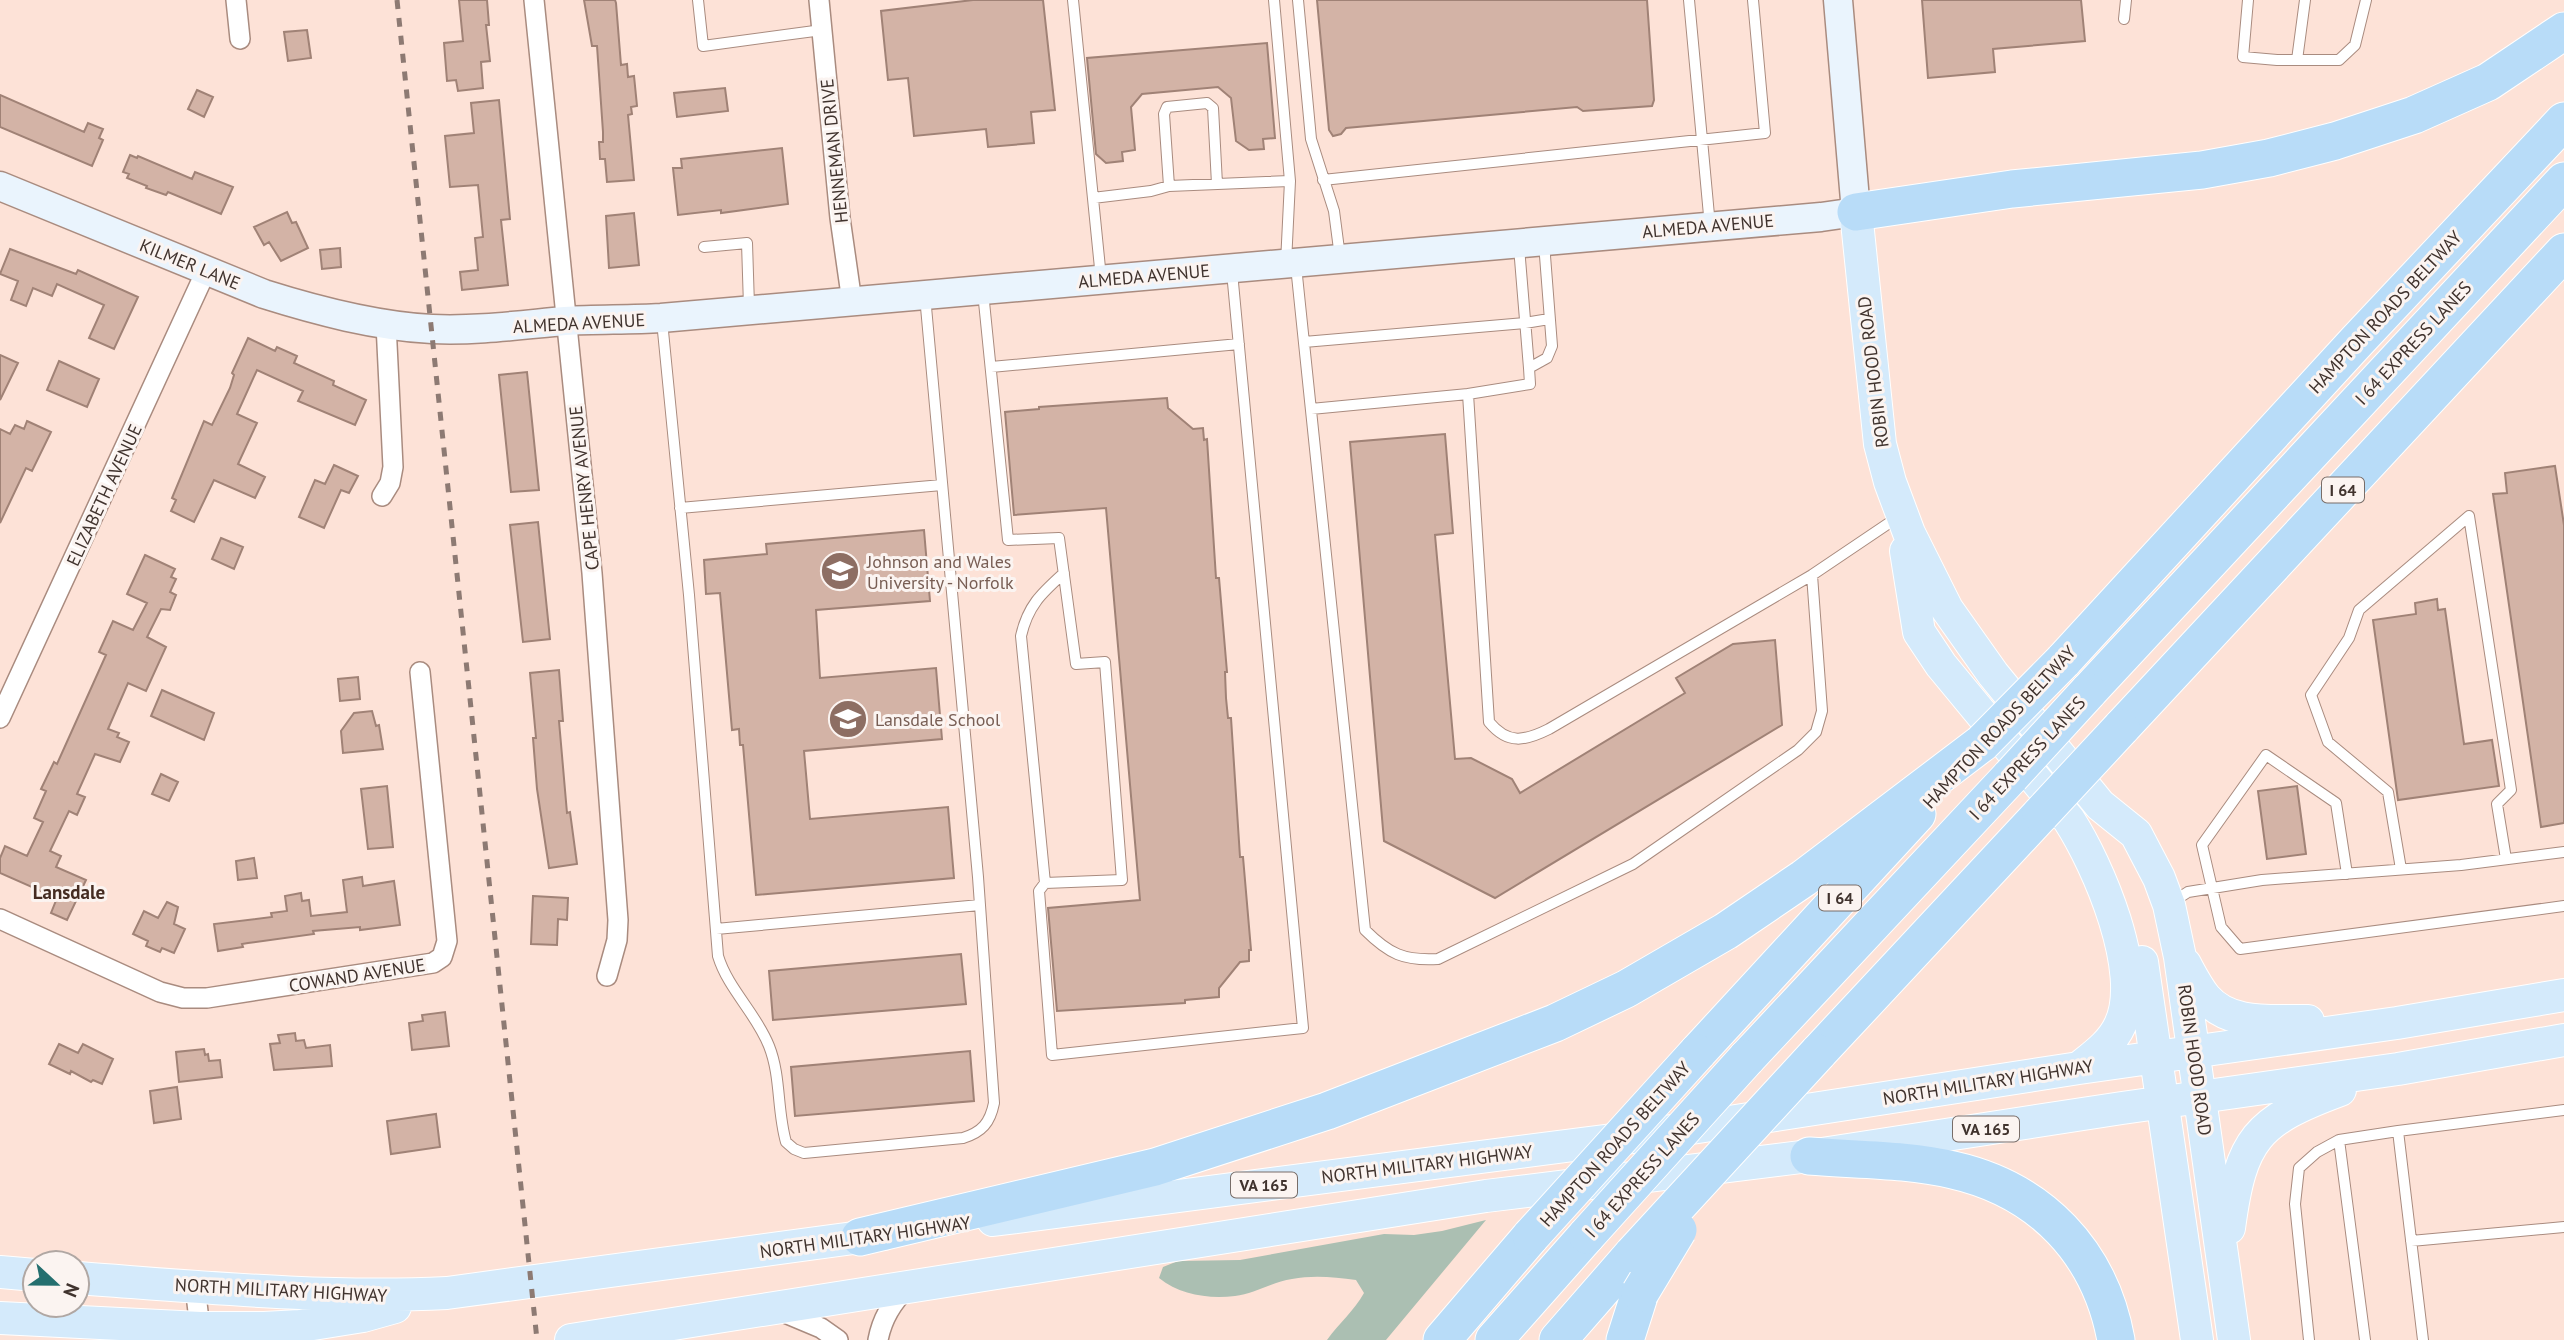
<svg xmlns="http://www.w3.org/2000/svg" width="2564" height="1340" font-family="'PT Sans',sans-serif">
	<rect width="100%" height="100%" fill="#fde2d7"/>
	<path fill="#abbfb2" d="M1486,1220l-100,120h-59c12,-17 27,-29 37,-47l-8,-13c-22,-3 -43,-5 -64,-1 -20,3 -38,15 -57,17 -27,3 -55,-1 -76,-18l4,-11 15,-6 62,-1 144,-26 30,1 28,-4z"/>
	<path fill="#d3b3a6" stroke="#a08276" stroke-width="2" d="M459,0h28l2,25h-3l4,36 -9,1 2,26 -25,3 -2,-11 -9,1 -3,-38 19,-2z
		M584,0h31l1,3 5,62 6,-1 1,13 6,-1 3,30 -6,1 1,7 -4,1 6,65 -27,2 -2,-23h-5l-1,-17h4v-10l-6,-86h-5z
		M973,0h70l12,110 -24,2 3,31 -46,4 -2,-18 -72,7 -6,-58 -20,2 -7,-69z
		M1317,0h330l7,100 -2,6 -69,5 -6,-4 -231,21 -5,6 -8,2 -4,-6z
		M1922,0h159l4,41 -92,8 2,23 -67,6z
		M307,30l4,28 -23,3 -4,-29z
		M1267,43l8,95 -12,1 1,10 -15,1 -13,-9 -5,-43 -13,-11 -76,7 -11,13 4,43 -13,2 1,9 -17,2 -10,-9 -9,-96z
		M725,88l3,23 -51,6 -3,-24z
		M197,90l16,7 -9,20 -16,-8z
		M0,95l84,37 4,-9 15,6 -4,9 4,2 -11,26 -92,-39z
		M499,100l11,119 -9,1 7,65 -46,5 -2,-18 18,-2 -3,-32 8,-1 -5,-52 -28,2 -5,-51 29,-3 -3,-30z
		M782,148l6,56 -67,9v-3l-43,5 -5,-47h9l-1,-9z
		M130,155l7,3 1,-2 54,23 3,-7 38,15 -12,27 -53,-22 -2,3 -20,-7 1,-2 -20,-8 2,-4 -6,-2z
		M287,212l5,11 4,-1 12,26 -27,13 -12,-19 -5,3 -10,-18z
		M634,213l5,52 -30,3 -3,-52z
		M340,248l1,19 -19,2 -2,-19z
		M10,249l66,25 2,-4 60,27 -24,52 -25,-11 15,-33 -47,-21 -5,12 -19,-8 -7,18 -15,-6 7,-19 -18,-7z
		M248,338l27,13 2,-4 20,9 -3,7 40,18 -1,4 33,15 -11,25 -57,-24 5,-10 -46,-21 -20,44 20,9 -19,41 27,13 -10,21 -41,-18 -20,42 -23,-11 5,-11 -4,-2 32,-77 8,4 18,-37 4,-13 -2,-2z
		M0,355l18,8 -18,37z
		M59,361l40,18 -12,28 -40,-17z
		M527,372l12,118 -28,2 -12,-117z
		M1167,398l1,10 25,21 10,-1 1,12 3,-1 9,139h3l8,94h-2l1,26 2,20h3l9,139h3l8,93h-2v11l-9,1 -21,26v9l-34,3v3l-128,8 -9,-103 92,-8 -18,-208 -16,-184 -92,7 -9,-103 34,-3v-2z
		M27,421l24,11 -19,39 -6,-3 -26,55v-94l10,5 5,-9 9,4z
		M1445,434l8,99 -18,2 20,224 16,-1 41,21 8,14 165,-100 -9,-15 57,-34 42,-4 7,85 -287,173 -111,-57 -34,-399z
		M334,465l24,11 -9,17 -8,-3 -17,38 -25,-11 16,-37 10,4z
		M2555,466l9,59v298l-23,4 -48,-333 14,-1 -2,-20z
		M538,522l12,117 -27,3 -13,-117z
		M924,530l6,71 -114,9 4,68 116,-10 6,71 -138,12 6,68 138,-12 6,71 -198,17 -13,-150h-3l-1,-16 -7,1 -12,-137 -14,1 -2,-34 63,-6 -1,-10z
		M221,538l22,9 -9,22 -22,-10z
		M145,555l30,14 -4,8 5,2 -6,13 6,3 -6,15 -9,-1 -14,28 19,10 -20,44 -18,-8 -20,46 11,4 -2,4 12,5 -9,20 -25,-8 -18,40 8,3 -8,18 -8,-4 -19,40 11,5 -5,11 30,13 -19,40 -16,-7 6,-15 -57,-25v-15l5,-12 22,10 16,-34 -9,-4 12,-27 -5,-2 13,-27 3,2 49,-109 -7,-3 14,-31 20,9 14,-27 -20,-9z
		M2437,599l1,11 7,-1 19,135 28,-4 7,46 -101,14 -25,-180 43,-6 -1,-11z
		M559,670l4,51h-4l8,92 3,-1 7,52 -28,4 -12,-79 -4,-51h3l-6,-65z
		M358,677l2,22 -20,2 -2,-22z
		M162,690l52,23 -10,27 -53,-24z
		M372,711l4,15 3,-1 4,24 -40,4 -2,-22 13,-18z
		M161,774l17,8 -9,19 -17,-7z
		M387,786l6,61 -25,2 -7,-60z
		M2297,786l9,68 -39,5 -9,-68z
		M254,858l3,20 -19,2 -2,-19z
		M362,877l1,9 31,-5 6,44 -40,5v-3l-47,4 1,3 -66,9 -6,1 1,3 -25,4 -4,-27 58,-7 -1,-4 16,-2 -2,-15 16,-3 1,8 7,-1 2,16 36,-4 -4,-32z
		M533,896l35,2 -1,22 -9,-1 -1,26 -26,-1z
		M167,902l11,5 -4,17 11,5 -11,24 -12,-5 -2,4 -14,-6 2,-5 -15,-7 11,-23 14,7z
		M961,954l5,50 -193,16 -4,-49z
		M445,1012l4,34 -37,4 -3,-27 14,-2 -1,-6z
		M295,1033l1,8 8,-1 2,8 24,-3 2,21 -58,4 -4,-26 10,-1 -2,-8z
		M59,1044l19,9 5,-9 30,15 -11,25 -9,-4 -2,2 -20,-11 -1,3 -21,-10z
		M204,1049l1,6 3,-1 1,7 11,-1 2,17 -43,5 -3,-30z
		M970,1051l4,50 -179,15 -4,-49z
		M177,1087l4,32 -27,4 -4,-32z
		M436,1114l4,33 -49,7 -4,-33z"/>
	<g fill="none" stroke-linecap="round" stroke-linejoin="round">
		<g stroke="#a98b7f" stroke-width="12">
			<path id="lane" d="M698,0l5,46 119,-16
				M1073,0l28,278
				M1274,0l16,181 -4,82
				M1298,0l13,139 23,72 6,46
				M1689,0l21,226
				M2248,0l-5,57 34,3h62l16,-15 11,-45
				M2124,19l2,-19
				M2297,60l8,-60
				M1323,180l442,-47 -12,-133
				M1217,184l-4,-76 -6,-5 -40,4 -3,7 5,72 121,-5
				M1093,198l58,-7 18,-5
				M704,247l43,-4 2,63
				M1519,247l10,121 18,-10 5,-12 -8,-103
				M1296,266l69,664c24,24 39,31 73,29l195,-95 165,-114 18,-18 6,-21 -10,-136
				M983,292l25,248 51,-2 17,126 29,-2 17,218 -77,3 -6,8 13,164 251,-27 -71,-756
				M662,321l27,274 29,361c10,33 38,57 51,90 12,30 8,65 17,96l8,7 10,4 159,-15c19,-6 27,-15 31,-35l-16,-226 -53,-581
				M1304,342l221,-19 24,-4
				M991,367l248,-23
				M1529,368l1,16 -62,10 21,328c19,23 36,19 60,7l263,-154 86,-58
				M1311,409l157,-15
				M680,508l262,-23
				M2401,869l-13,-77 -60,-50 -17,-47 38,-57 10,-28 110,-94 42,274 -14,14 9,55
				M2347,874l-11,-71 -70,-48 -64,90 19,82 19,22 324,-43
				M1045,883l-24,-247c7,-31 21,-43 43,-63
				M2171,903l17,-11 74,-12 199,-15 103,-13
				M716,929l264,-24
				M2398,1131l166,-21
				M2411,1241l153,-14
				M2309,1340l-14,-136 4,-36 18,-16 22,-12
				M2365,1340l-26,-200 59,-9 25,209"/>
		</g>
		<g stroke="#a98b7f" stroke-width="22">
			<path id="street" d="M236,0l4,39
				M534,0l58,573 26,347 -1,20 -10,36
				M819,0l21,218 12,84
				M382,496l8,-13 3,-16 -7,-143
				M0,718l206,-447
				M0,919l160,73 23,6h24l226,-35 9,-6 5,-16 -27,-269
				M195,1286l6,51
				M778,1310l43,18 17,12
				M878,1340c4,-21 13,-37 29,-52"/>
		</g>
		<g stroke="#a98b7f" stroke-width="31">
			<path id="secondary" d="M0,186l264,108c54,17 111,32 168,35 44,2 88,-4 133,-8 32,-2 64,-1 96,-3l1160,-101 35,-5 -18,-212"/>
		</g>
		<g stroke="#fff" stroke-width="34">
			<path id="primary" d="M1856,212l24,232 10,38 19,51 38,76 46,65 107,131 36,29 23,44 10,27 11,52 54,383
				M1906,551l13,81 22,33 128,155c29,45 76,153 51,205 -8,18 -25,30 -41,43
				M2142,962l55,378
				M2185,964c6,11 12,23 20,33 25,30 68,23 103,24
				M993,1220l627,-81 459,-71 318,-45 167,-28
				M2229,1228c12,-89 27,-107 111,-138
				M0,1272l35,3
				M77,1278c124,9 246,21 370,15l436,-59
				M0,1318l200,10h64l36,-2 63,-10 32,-9
				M571,1340l915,-144 323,-40 313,-48 276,-39 166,-29"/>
		</g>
		<g stroke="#fff" stroke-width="39">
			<path id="highway" d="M1856,212l156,-23 190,-19 67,-12 66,-17 79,-26 74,-33 76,-51
				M2063,661l294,-320 207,-220
				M2088,692l476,-511
				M2121,728l443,-476
				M1697,1053l220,-239
				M1818,1053l223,-239
				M1746,1059l265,-283
				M1809,1156c48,4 98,3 144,14 88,20 147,82 163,170
				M860,1237l295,-70 172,-56 228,-88 71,-34 100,-58 78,-53 178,-135
				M1442,1340l89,-104
				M1494,1340l93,-105
				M1558,1340l75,-86
				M1625,1340l15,-47"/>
		</g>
		<use href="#lane" stroke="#fff" stroke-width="10"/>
		<use href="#street" stroke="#fff" stroke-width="19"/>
		<use href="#secondary" stroke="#eaf4fd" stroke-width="28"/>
		<use href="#primary" stroke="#d4eafb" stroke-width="32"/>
		<use href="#highway" stroke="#b8dcf8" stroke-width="37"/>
		<path stroke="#8d7a73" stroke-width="5" stroke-dasharray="9 9" stroke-linecap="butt" d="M397,0l140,1340"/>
		<g stroke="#fff" stroke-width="39" stroke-linecap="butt">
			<path id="highway-bridge" d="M1982,743l81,-82
				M2011,776l77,-84
				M2041,814l80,-86
				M1587,1235l159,-176
				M1531,1236l166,-183
				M1633,1254l185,-201
				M1640,1293l38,-63"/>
		</g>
		<use href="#highway-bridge" stroke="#b8dcf8" stroke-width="37"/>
	</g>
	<defs>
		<g id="school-disc" transform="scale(2.0125)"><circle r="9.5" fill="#8d6e63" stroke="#fbf4f1"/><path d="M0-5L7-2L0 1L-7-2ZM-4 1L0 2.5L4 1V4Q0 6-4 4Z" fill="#fff"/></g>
	</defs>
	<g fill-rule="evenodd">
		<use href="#school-disc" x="840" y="571"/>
		<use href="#school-disc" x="848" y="719"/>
	</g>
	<g text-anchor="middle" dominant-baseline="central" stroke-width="6" stroke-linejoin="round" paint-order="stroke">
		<g fill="#fbf4f1" stroke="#786d68" stroke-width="2">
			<rect x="2322" y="477.5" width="42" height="25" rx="5"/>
			<rect x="1819" y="885.5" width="42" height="25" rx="5"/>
			<rect x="1953" y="1116.5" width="66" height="25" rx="5"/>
			<rect x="1231" y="1172.5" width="66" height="25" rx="5"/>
		</g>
		<g font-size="16" font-weight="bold" fill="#40332e">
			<text x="2343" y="490">I 64</text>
			<text x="1840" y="898">I 64</text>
			<text x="1986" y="1129">VA 165</text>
			<text x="1264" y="1185">VA 165</text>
		</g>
		<g font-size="18" fill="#40332e" stroke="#fbf4f1">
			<text transform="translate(834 151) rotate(-96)">HENNEMAN DRIVE</text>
			<text transform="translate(1708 226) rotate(-5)">ALMEDA AVENUE</text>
			<text transform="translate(190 264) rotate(22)">KILMER LANE</text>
			<text transform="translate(1144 276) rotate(-5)">ALMEDA AVENUE</text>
			<text transform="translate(2385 312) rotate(-47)">HAMPTON ROADS BELTWAY</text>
			<text transform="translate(579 323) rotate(-3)">ALMEDA AVENUE</text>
			<text transform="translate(2413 343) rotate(-47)">I 64 EXPRESS LANES</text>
			<text transform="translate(1873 372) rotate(-97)">ROBIN HOOD ROAD</text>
			<text transform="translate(584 488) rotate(-96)">CAPE HENRY AVENUE</text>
			<text transform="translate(104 495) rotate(-65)">ELIZABETH AVENUE</text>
			<text transform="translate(1999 727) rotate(-47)">HAMPTON ROADS BELTWAY</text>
			<text transform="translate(2027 758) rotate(-47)">I 64 EXPRESS LANES</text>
			<text transform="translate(357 975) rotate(-9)">COWAND AVENUE</text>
			<text transform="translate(2195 1060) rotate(82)">ROBIN HOOD ROAD</text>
			<text transform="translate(1988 1082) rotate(-9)">NORTH MILITARY HIGHWAY</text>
			<text transform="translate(1615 1144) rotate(-48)">HAMPTON ROADS BELTWAY</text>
			<text transform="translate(1427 1164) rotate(-7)">NORTH MILITARY HIGHWAY</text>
			<text transform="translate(1642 1175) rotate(-48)">I 64 EXPRESS LANES</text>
			<text transform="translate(865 1237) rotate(-8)">NORTH MILITARY HIGHWAY</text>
			<text transform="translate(281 1290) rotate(3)">NORTH MILITARY HIGHWAY</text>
		</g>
		<g font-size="18" fill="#785e54" stroke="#fbf4f1" text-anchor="start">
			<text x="867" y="561">Johnson and Wales<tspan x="867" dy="21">University - Norfolk</tspan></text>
			<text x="875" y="719">Lansdale School</text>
		</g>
		<g font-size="19" font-weight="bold" fill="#452c22" stroke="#fbf4f1">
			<text x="69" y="892">Lansdale</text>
		</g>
	</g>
	<g transform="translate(56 1284) rotate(112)"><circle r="33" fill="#fbf4f1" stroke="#b0a7a3" stroke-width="2"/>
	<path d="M0-5L12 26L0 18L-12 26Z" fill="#246f6f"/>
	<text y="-10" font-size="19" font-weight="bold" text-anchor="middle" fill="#40332e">N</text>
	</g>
</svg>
